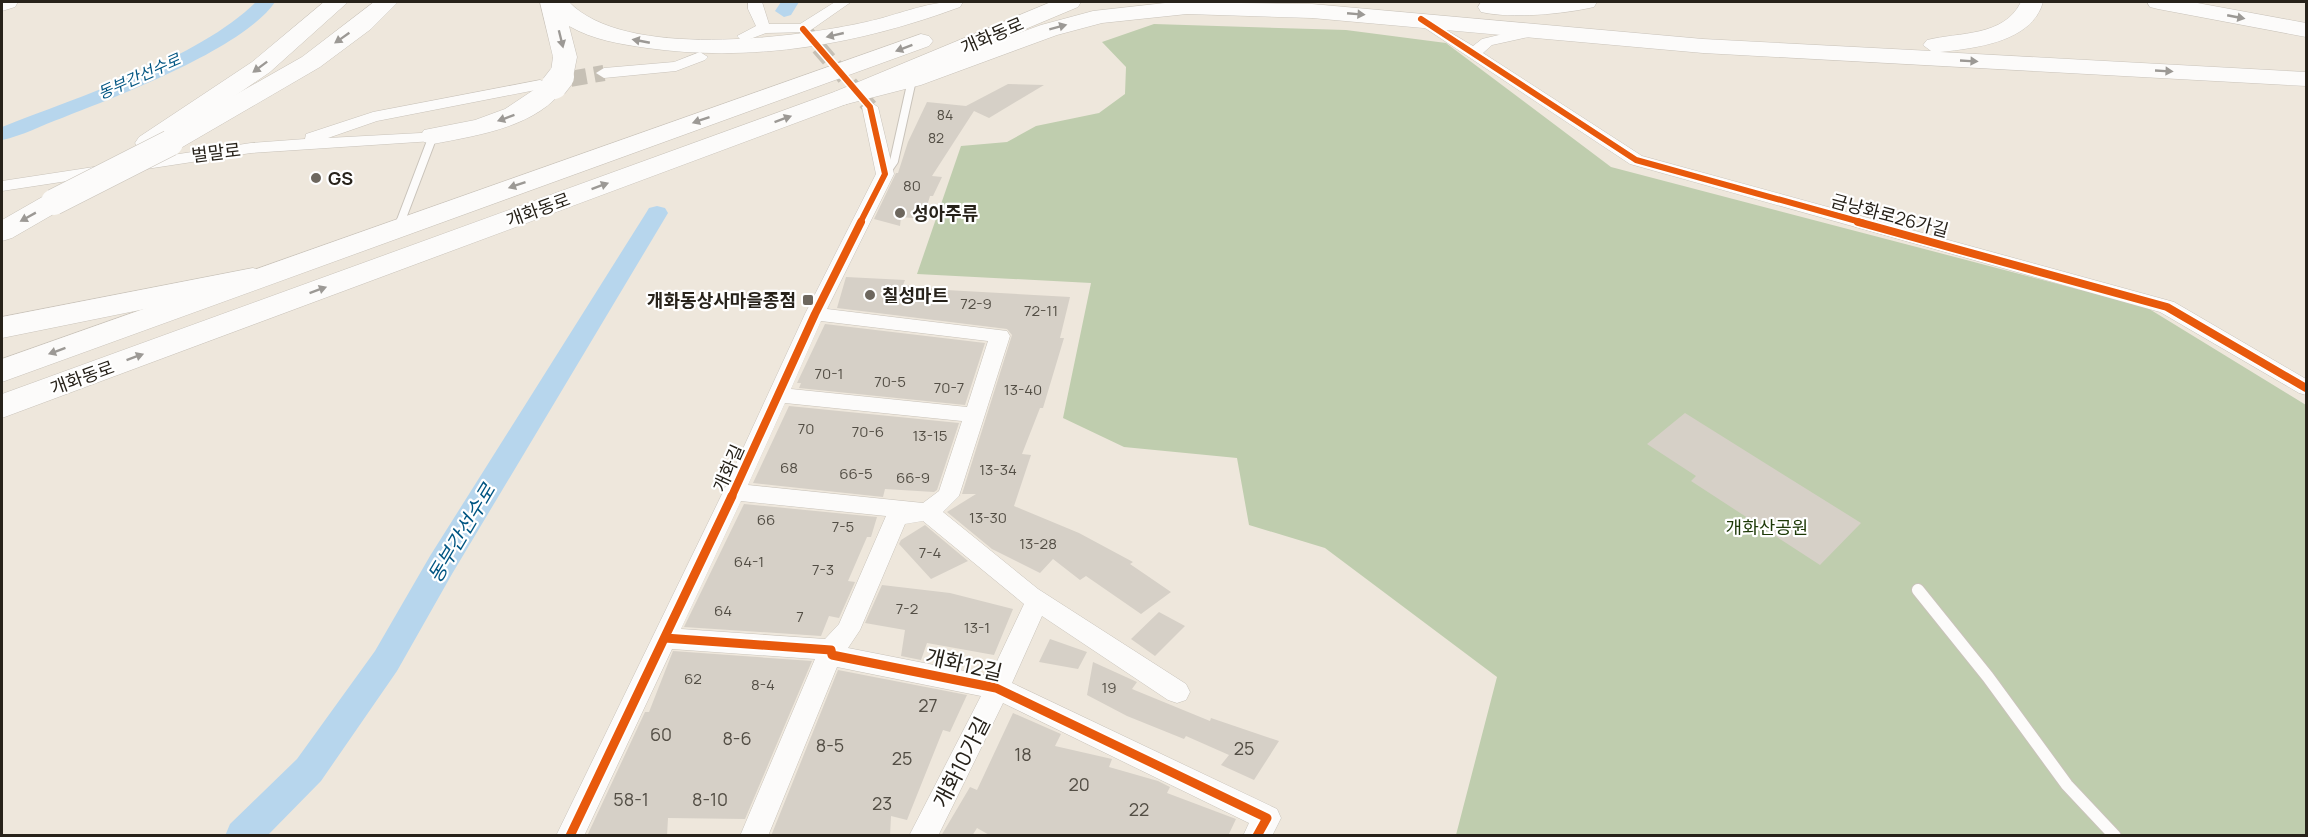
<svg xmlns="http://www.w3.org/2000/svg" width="2308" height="837" font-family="Manrope,'Noto Sans KR',sans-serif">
	<rect width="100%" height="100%" fill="#eee7dc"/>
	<path fill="#bfcdae" d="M1154,24l192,6 100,13 165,124 535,140 160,98v430h-850l41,-158 -172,-129 -76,-23 -12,-67 -113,-11 -61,-29 28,-135 -174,-9 44,-128 46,-4 29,-16 63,-13 26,-19 1,-27 -24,-25z"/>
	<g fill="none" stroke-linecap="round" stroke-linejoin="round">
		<path fill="#b7d6ed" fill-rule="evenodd" d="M256,2h19c-32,47 -159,95 -213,116 -20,7 -40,18 -60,22v-13c76,-30 196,-68 254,-125z
			M781,2h18l-8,13 -7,2 -9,-6z
			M657,206l8,2 3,5 -216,361 -55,97 -76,110 -54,55h-42l5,-12 67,-65 78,-108 55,-95 216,-343 3,-5z"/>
	</g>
	<path fill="#d6d0c7" d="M1008,84l36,1 -55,33 -15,-7 -42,65 10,1 -9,19h-3l-7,23 -22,-2 -1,9 -26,-7 22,-46h2l10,-31 19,-40 39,4z
		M846,277l59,3 -2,5 43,5 124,7 -10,41h4l-21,70h-3l-18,46 9,1 -17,51 65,27 54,29 -3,2 41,28 -30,22 -55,-38 -6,4 -27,-21 -13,14 -48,-24 -45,-37 29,-18h-14l50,-159 -5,-6 -170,-21z
		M825,324l160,19 -20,62 -166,-17 2,-5h-4z
		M789,406l170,17 -22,67 -3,2 -49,-3 -2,8 -130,-14z
		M1685,413l176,110 -41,42 -129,-84 5,-5 -49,-32z
		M744,504l133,13 -6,20h-4l-19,44 7,1 -16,36 -10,-2 -8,20 -137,-9z
		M925,525l43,36 -37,18 -32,-35 2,-4z
		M882,585l68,8 63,16 -19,46 -67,-12 -6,17 -20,-4 4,-26 -40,-7z
		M1159,612l26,14 -30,30 -24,-17z
		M1050,639l37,13 -9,17 -39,-7z
		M673,651l139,10 -67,158 -77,-1 -1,18h-80l58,-124h4z
		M1093,662l44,20 -5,7 78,32 1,-3 68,23 -25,39 -33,-15 8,-10 -43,-19 -2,3 -57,-23 -40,-21z
		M838,670l129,25 -17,37 -7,-2 -36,90 -16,-4 -1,20h-119z
		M1013,713l48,21 -6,12 57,13 -3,8 49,14 12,6 -3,6 69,26 -8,17h-237l-14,-8 -5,8h-31l29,-49 7,3z"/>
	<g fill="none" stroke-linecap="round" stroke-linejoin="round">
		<path stroke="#c6c0b5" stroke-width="16" stroke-dasharray="16 8" stroke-linecap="butt" d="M803,29l67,78
			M547,83l57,-10"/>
		<g stroke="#c9c3ba" stroke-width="10">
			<path id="lane-far2" d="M885,174l9,-13 18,-81
				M400,223l33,-87"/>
		</g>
		<g stroke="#c9c3ba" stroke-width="11">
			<path id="lane-far1" d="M399,227l2,-5"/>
		</g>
		<g stroke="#c9c3ba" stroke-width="14">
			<path id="lane" d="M1918,590l70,87 79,108 48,51"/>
		</g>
		<g stroke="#c9c3ba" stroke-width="1">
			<path id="street" d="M748,2h14l7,22h31l35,-22h16l-43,30 -42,1 -16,6h-10l-3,-3 19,-10 -8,-17z
				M1421,15l52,31 9,-7 55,-13 5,2 3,3 -3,3 -50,11 -9,8 159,103 532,146 132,77v16l-7,-2 -139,-81 -530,-148 -214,-142 -2,-3 2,-3z
				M700,52l8,5 -3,3 -29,11 -72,7 -8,-5 8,-5 70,-6z
				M540,80l6,2 2,3 -2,3 -169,33 -49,17 111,-6 2,4 -2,4 -6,1 -182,12 -249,38v-10l249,-38 54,-4 1,-5 67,-22z
				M870,102l8,5 16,67 -67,135 180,22 3,5 -51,160 -16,16 95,77 148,95 4,8 -4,8 -9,3 -9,-3 -126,-84 -30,67 265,126 4,9 -9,18h-29l6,-13 -246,-120 -65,133h-29l72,-140 -144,-29 -69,169h-28l75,-177 -143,-10 -88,187h-28l167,-344 82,-178 71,-140 -14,-67zM821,321l167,20 -21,66 -176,-18zM785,403l177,18 -23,70 -16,12 -175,-18zM741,501l145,15 -47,108 -14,15 -144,-10zM923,521l101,83 -34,72 -142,-28 12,-18 45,-106z"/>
		</g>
		<g stroke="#c9c3ba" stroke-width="1">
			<path id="primary" d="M324,2h24l-78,70 -113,77 -9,2 -9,-2 -4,-6 4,-6 113,-75z
				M1051,2h30l-3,5 -226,95 -850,316v-24l832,-302z
				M921,34l8,2 4,5 -4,5 -927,336v-23z
				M54,193l10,3 4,6 -4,6 -52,30 -10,3v-21l42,-24z"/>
		</g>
		<g stroke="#c9c3ba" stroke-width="1">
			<path id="highway" d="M2,2h16l-3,5 -13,4z
				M374,2h24l-27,27 -51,38 -141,82 -9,2 -9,-2 -4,-6 4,-6 141,-80z
				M540,2h29c56,58 225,36 297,20 33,-7 63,-22 97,-20l-3,5c-100,37 -206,56 -313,41 -27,-4 -54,-8 -78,-22l8,31 -4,20 -8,6 1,3c-28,41 -87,49 -133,58l-9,-2 -4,-6 4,-6 51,-10 30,-11 45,-30 3,-22z
				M1174,2l138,2 391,35 228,12 -8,-6 4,-5c32,-8 77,-3 94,-38h22c-11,40 -67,46 -103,50l366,20v14l-603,-33 -391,-35 -125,-4 -85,9 -45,12 -136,50 -78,20 -9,-3 -4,-5 4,-5 70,-17 137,-50 52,-14z
				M1481,2h116l-3,5c-30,7 -83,12 -113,5l-3,-5z
				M2147,2h45l114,21v14l-148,-28 -8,-2z
				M253,268l10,3 5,7 -5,7 -261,53v-21z"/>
		</g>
		<use href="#lane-far2" stroke="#fcfbfa" stroke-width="8"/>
		<use href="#lane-far1" stroke="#fcfbfa" stroke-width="10"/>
		<use href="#lane" stroke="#fcfbfa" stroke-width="12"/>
		<use href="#street" fill="#fcfbfa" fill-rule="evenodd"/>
		<use href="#primary" fill="#fcfbfa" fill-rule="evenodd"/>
		<use href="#highway" fill="#fcfbfa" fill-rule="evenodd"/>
		<g stroke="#c9c3ba" stroke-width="27" stroke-linecap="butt">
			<path id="highway-bridge" d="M554,86l7,-9
				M54,202l116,-59"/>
		</g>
		<use href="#highway-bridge" stroke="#fcfbfa" stroke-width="26"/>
		<g stroke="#fff" stroke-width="9">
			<path id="cycleway-far2" d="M1421,19l215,141 228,63
				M803,29l67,78 15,67 -25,49"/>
		</g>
		<g stroke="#fff" stroke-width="11">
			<path id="cycleway-far1" d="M1858,222l309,85 139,81
				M731,498l84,-184 46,-92"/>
		</g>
		<g stroke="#fff" stroke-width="13">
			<path id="cycleway" d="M665,638l166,12 1,5 164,33 271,130 -10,18
				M570,836l162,-340"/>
		</g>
		<use href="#cycleway-far2" stroke="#e8590c" stroke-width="6"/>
		<use href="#cycleway-far1" stroke="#e8590c" stroke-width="8"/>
		<use href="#cycleway" stroke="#e8590c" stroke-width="9"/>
	</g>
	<defs><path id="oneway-solid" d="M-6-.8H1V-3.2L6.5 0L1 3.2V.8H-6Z" transform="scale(1.5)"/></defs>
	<g fill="#9c9995">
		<use href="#oneway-solid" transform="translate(1356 14) rotate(5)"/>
		<use href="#oneway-solid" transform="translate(2236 17) rotate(11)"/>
		<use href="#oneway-solid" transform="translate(1058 27) rotate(-15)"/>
		<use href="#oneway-solid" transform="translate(835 35) rotate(167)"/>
		<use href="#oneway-solid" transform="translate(342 38) rotate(145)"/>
		<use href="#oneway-solid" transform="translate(561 39) rotate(76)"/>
		<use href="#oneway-solid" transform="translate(641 41) rotate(-169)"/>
		<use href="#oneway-solid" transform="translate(904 48) rotate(159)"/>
		<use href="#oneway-solid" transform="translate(1969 61) rotate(3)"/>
		<use href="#oneway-solid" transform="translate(260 67) rotate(143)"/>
		<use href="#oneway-solid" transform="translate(2164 71) rotate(3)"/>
		<use href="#oneway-solid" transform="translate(506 118) rotate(160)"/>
		<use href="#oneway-solid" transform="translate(783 119) rotate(-20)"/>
		<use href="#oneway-solid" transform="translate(701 120) rotate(161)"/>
		<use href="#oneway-solid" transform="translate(517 185) rotate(161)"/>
		<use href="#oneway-solid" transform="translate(600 186) rotate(-20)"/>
		<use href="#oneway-solid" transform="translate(28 217) rotate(151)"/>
		<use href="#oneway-solid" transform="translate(318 290) rotate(-20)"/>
		<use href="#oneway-solid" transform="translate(57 351) rotate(160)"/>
		<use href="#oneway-solid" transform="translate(135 357) rotate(-20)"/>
	</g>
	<g fill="#6d675e" stroke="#fff" stroke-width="2">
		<circle cx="316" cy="178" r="6"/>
		<circle cx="900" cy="213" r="6"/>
		<circle cx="870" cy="295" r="6"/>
		<rect x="802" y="294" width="12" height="12" rx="3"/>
	</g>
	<g text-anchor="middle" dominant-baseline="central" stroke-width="4.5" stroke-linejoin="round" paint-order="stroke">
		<g font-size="14" fill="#534e45">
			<text x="945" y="114">84</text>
			<text x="936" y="137">82</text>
		</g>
		<g font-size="15" fill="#534e45">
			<text x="912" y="185">80</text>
			<text x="976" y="303">72-9</text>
			<text x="1041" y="310">72-11</text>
			<text x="829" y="373">70-1</text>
			<text x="890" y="381">70-5</text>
			<text x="949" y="387">70-7</text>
			<text x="1023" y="389">13-40</text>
			<text x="806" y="428">70</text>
			<text x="868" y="431">70-6</text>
			<text x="930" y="435">13-15</text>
			<text x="789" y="467">68</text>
			<text x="998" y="469">13-34</text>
			<text x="856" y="473">66-5</text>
			<text x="913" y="477">66-9</text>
			<text x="988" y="517">13-30</text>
			<text x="766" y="519">66</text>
			<text x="843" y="526">7-5</text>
			<text x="1038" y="543">13-28</text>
			<text x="930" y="552">7-4</text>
			<text x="749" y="561">64-1</text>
			<text x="823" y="569">7-3</text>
			<text x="907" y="608">7-2</text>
			<text x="723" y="610">64</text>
			<text x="800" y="616">7</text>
			<text x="977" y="627">13-1</text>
			<text x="693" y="678">62</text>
			<text x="763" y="684">8-4</text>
			<text x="1109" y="687">19</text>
		</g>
		<g font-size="16" font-style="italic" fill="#005582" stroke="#fff">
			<text transform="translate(139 76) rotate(-24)">동부간선수로</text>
		</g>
		<g font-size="18" fill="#27221a" stroke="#fff">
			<text transform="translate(992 35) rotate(-23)">개화동로</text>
			<text transform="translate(216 152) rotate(-7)">벌말로</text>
			<text transform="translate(538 209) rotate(-20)">개화동로</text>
			<text transform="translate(1890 215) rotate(15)">금낭화로26가길</text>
			<text transform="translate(82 377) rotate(-20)">개화동로</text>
			<text transform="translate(728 468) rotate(-66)">개화길</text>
		</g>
		<g font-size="18" font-weight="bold" fill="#27221a" stroke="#fff" text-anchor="start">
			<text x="328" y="178">GS</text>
			<text x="912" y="213">성아주류</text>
			<text x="882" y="295">칠성마트</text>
			<text x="796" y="300" text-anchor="end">개화동상사마을종점</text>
		</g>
		<g font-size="18" fill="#1c3806" stroke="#fff">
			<text x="1767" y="527">개화산공원</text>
		</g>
		<g font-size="18" fill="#534e45">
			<text x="928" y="705">27</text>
			<text x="661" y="734">60</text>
			<text x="737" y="738">8-6</text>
			<text x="830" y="745">8-5</text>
			<text x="1244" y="748">25</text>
			<text x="1023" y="754">18</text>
			<text x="902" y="758">25</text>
			<text x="1079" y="784">20</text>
			<text x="631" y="799">58-1</text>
			<text x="710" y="799">8-10</text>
			<text x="882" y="803">23</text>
			<text x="1139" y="809">22</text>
		</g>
		<g font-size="20" font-style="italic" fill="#005582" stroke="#fff">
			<text transform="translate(461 533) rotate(-59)">동부간선수로</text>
		</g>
		<g font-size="21" fill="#27221a" stroke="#fff">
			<text transform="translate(964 664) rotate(13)">개화12길</text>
			<text transform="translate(961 762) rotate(-63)">개화10가길</text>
		</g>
	</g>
	<rect width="2308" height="837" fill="none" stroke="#27221a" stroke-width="6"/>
</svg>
